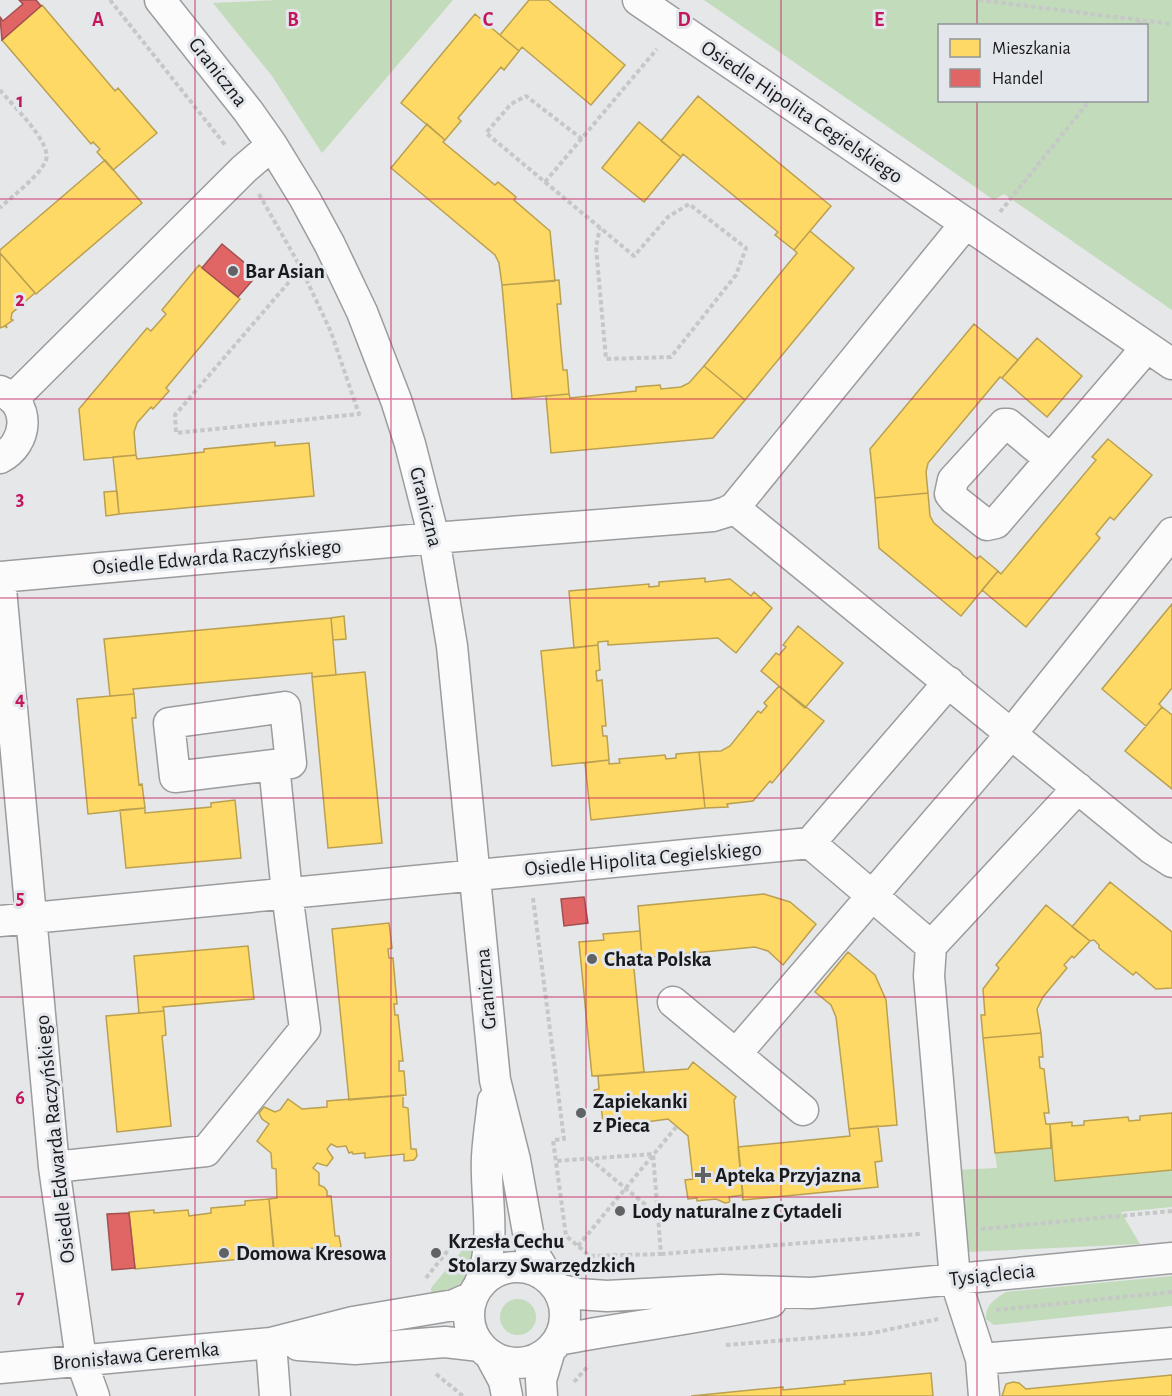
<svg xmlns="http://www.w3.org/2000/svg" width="1172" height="1396" font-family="'Alegreya Sans',sans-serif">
	<rect width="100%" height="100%" fill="#e5e7e9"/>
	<path fill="#c1dbbb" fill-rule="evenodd" d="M278,0h175l-131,153 -50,-77 -59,-73z
		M704,0h468v310l-168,-116 -10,6zM940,26h206v74h-206z
		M1051,1148l4,33 117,-11v37l-51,5 19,32 -173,8 -11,-82 41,-2 -2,-15z
		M481,1235c-6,17 -11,47 -30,55 -6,2 -14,2 -20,2v-4l43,-52z
		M1172,1276v30l-178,19 -8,-6c-1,-14 9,-20 20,-27z
		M500 1317a18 18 0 1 1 36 0a18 18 0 1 1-36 0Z"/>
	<path fill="#ffd966" stroke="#baa050" stroke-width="1.5" d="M529,0h19l77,65 -34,40 -69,-58 -3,4 -19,-16z
		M42,5l73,86 3,-3 39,45 -44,37 -16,-18 3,-3 -7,-7 -2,2 -89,-104z
		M475,14l44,37 -15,19 -3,-3 -43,51 3,3 -16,19 -44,-37z
		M698,96l133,110 -37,44 -19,-15 3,-3 -95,-78 -2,3 -20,-16z
		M639,122l42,35 -37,45 -42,-34z
		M427,124l18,16 -2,2 52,43 3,-3 18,15 -2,3 36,31 5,50 -53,4 -3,-22 -4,-8 -104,-87z
		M105,160l37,43 -106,91 -36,-41v-3z
		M810,231l44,37 -109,132 -41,-34 93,-113 -3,-3z
		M0,253l35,40 -23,20 -1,6 2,1 -7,5 1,3 -2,-2 -5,2z
		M199,265l41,34 -74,89 3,3 -16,18 -2,-2 -14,16 -3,9 2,23 -52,5 -5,-51 68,-81 4,3 15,-17 -4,-4z
		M559,280l2,24h-4l6,66h4l2,24 -57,5 -10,-114z
		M974,324l44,36 -16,18 -2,-1 -72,86 -2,9 2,21 -53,5 -5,-49z
		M1037,338l45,38 -35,41 -45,-39z
		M704,366l41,34 -32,38 -162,15 -5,-57 23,-2 1,4 66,-7v-4l24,-2 1,4 20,-2 8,-4z
		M1108,439l44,36 -38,45 -4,-3 -14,17 4,4 -74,89 -44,-37 16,-19 3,3 95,-114 -4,-3z
		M275,442v4l34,-3 5,53 -195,18 -6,-57 23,-2 1,4 67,-7v-3z
		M117,491l2,23 -13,2 -2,-24z
		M928,493l2,23 4,7 43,36 3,-3 18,15 -37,45 -82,-68 -4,-50z
		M705,578v4l25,-3 21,17 3,-4 18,16 -36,45 -18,-15 -110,7v-4l-10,1v3l-24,3 -5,-57 80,-7v3l10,-1v-4z
		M1172,604v84l-13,16 3,3 -16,19 -44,-37z
		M344,616l2,23 -13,1 -2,-22z
		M331,618l5,57 -24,2v-4l-179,16 1,5 -24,2 -6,-57z
		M798,626l45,37 -38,45 -44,-37 15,-18 3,2 7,-8 -3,-2z
		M598,645l2,25 -4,1 1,10 5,-1 4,46h-4l1,10h4l2,24 -57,6 -11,-115z
		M365,672l17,171 -54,5 -16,-171z
		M779,686l45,35 -52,62 -2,-2 -17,20 -26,3 1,3 -23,1 -6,-56 22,-1 9,-5 28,-35 3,2 6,-7 -3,-3z
		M134,694l2,24h-4l7,67 3,-1 3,24 -57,6 -11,-115z
		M1162,707l10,8v74l-47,-38z
		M699,752l6,56 -114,12 -6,-57 24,-3v4l11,-1 -1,-4 46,-4 1,4 10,-1v-4z
		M235,800l6,58 -115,10 -6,-58 25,-2v5l66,-6v-4z
		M1110,882l62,50v56l-16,1 -20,-17 -3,3 -34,-27v-3l-5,-5 -4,1 -18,-14z
		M764,894l26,8 26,22 -33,41 -15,-14 -13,-4 -113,11 -4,-52z
		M1046,905l44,36 -16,17 -2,-2 -8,9 3,3 -24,29 -6,12 4,24 -58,5 -2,-23h4l-2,-26 16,-21 -3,-3z
		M389,923l3,25 -4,1 1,9h4l4,46h-3l1,11h3l5,46h-4v10h5l2,24 -57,5 -17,-171z
		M640,931l2,27 -9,1 11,113 -52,4 -13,-134 25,-2 -1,-6z
		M248,946l6,53 -91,8 1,4 -25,2 -5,-57z
		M848,952l27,23 11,25 11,125 -48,4 -13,-112 -5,-12 -16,-13z
		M164,1011l2,24 -4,1 9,90 -54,6 -11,-116z
		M1041,1033l2,24h-4l1,11 4,1 5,44h-5l2,11h4l1,24 -56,5 -12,-115z
		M693,1062l43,35 -2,3 9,95 -14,2 1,5 -5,1 -9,-4 -19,2v-3l-9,1 -3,-19 8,-1 -5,-43 -20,-17 -44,6v3l-17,2 -1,-8 -3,1 -2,-17 -4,-13h-3v-3l5,-1 -1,-13 90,-7z
		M403,1095v12l5,1 3,41h5l1,7 -3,4 -10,1v-7l-39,4v-5l-12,1 -1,-2 -3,1 -3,-7 -9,1 -6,-3 -4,5 6,9 -6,8 -10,-3 -4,5 6,5v12l5,2 3,4v5h4l4,40h4l2,10 -3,4h-7l-1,-3 -41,3 -1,-2 -14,1 -5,-50 8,-1 -1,-29 -4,-1 -1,-15 -14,-12 12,-17 -7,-5 -3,-6 5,-6 11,5 5,-2 8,-11 14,10 25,-2v-6z
		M1172,1113v57l-117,11 -5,-57 22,-2v4l12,-1v-4l44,-4 1,4 11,-1v-4z
		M878,1126l4,35 -7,1 3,25 -135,13 -5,-53 112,-11 -1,-7z
		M269,1199l5,57 -139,13 -6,-57 25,-2v3l34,-3 1,6 22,-3v-5l34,-3v-4z
		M931,1373l2,23h-242l92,-9v3l62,-6 -1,-3z
		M1172,1375v21h-170l4,-12 7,-2 6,1 7,6z"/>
	<path fill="#e06666" stroke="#a44f50" stroke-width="1.5" d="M19,0h17l5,6 -39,34 -2,-23 3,4 20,-17z
		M222,244l36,30 -20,23 -36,-29z
		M584,897l4,26 -24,3 -3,-27z
		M129,1213l6,55 -23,2 -5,-56z"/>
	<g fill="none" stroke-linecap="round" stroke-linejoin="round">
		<g stroke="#9b9c9e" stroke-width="33">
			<path id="minor" d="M160,0l88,111 24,34 33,54 25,46 32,67 34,88 14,44 24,94 18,108 43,434 20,80 16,89 18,30
				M638,0l534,364
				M0,391c32,12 28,53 0,67
				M13,399l231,-230 28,-24
				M1050,459l-42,-35h-4l-51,56 -3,14 4,5 33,26 9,-2 151,-176
				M734,508l418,341 20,13
				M0,577l434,-39 279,-22 13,-4 8,-4 232,-285
				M0,578l54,589 27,193 13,36
				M1078,788l-147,158 -2,30 26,303 26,80 191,-16
				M810,843l121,103
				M0,921l810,-78 139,-161
				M673,1002l130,108
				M736,1054l276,-321 160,-200
				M54,1167l152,-16 99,-122 -18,-136 -13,-128 17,-2 -6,-56 -116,16 6,54 99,-12
				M469 1315a48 48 0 1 1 96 0a48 48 0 1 1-96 0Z
				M479,1285c19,-42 6,-84 8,-128 1,-19 4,-37 6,-56
				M558,1289l20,5 29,2 114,-6 91,3 360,-35
				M558,1340c71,-14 143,-21 213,-38
				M271,1343l4,53
				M298,1345l57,4 90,-7 35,4
				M490,1355l14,26 3,15
				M981,1359l3,37
				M0,1368l271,-25 82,-21 101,-17 18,-8
				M542,1396l-1,-16 9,-30"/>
		</g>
		<path stroke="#c6c7c7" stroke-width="4" stroke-dasharray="4.5 3" stroke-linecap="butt" d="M110,0l116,146
			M979,0l193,24
			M1139,26l1,-7
			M0,90c11,14 52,52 46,70 -6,16 -33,35 -46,48
			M582,139l-56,-43 -15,8 -25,29 148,123 34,-39 21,-13 57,44 -10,27 -65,82 -65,2 -10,-112 4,-19
			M545,182l112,-133
			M259,194l42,74 30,64 28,82 -183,19 -1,-18 126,-147
			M1000,212l90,-112
			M533,898l31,241 -11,1 13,96 24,20 71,-2 -8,-100 -97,7
			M590,1159l68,56
			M981,1229l191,-18
			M578,1246l99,-120
			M661,1254l259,-20
			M426,1278l31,-39
			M996,1310l176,-18
			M726,1345l147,-12 65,-14
			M436,1374l27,22
			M574,1382l15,-17"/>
		<use href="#minor" stroke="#fbfbfc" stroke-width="30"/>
	</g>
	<path fill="none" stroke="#c2185b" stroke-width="1.5" stroke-opacity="0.55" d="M195,0v1396M391,0v1396M586,0v1396M781,0v1396M977,0v26M977,100v1296M0,199h1172M0,399h1172M0,598h1172M0,798h1172M0,997h1172M0,1197h1172"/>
	<g fill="#606264" stroke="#e3e6eb" stroke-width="2">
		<circle cx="233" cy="271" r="6"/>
		<circle cx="592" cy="959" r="6"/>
		<circle cx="581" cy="1113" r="6"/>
		<path d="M700 1166h6v6h6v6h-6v6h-6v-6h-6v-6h6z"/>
		<circle cx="620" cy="1211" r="6"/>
		<circle cx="224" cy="1253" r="6"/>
		<circle cx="436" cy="1253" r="6"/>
	</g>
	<g text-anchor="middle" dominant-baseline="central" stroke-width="6" stroke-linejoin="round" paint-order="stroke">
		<g font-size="21" fill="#191a1c" stroke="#e3e6eb">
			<text transform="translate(218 72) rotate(52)">Graniczna</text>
			<text transform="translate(802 112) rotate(34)">Osiedle Hipolita Cegielskiego</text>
			<text transform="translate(426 507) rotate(76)">Graniczna</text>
			<text transform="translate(217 557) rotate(-5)">Osiedle Edwarda Raczyńskiego</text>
			<text transform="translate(643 859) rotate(-5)">Osiedle Hipolita Cegielskiego</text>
			<text transform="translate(486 989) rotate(-95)">Graniczna</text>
			<text transform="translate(55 1139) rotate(-96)">Osiedle Edwarda Raczyńskiego</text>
			<text transform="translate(992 1275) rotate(-6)">Tysiąclecia</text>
			<text transform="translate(136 1356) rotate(-5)">Bronisława Geremka</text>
		</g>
		<g font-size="21" font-weight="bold" fill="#191a1c" stroke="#e3e6eb" text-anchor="start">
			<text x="245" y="271">Bar Asian</text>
			<text x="604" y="959">Chata Polska</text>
			<text x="593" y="1101">Zapiekanki<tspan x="593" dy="24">z Pieca</tspan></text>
			<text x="715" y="1175">Apteka Przyjazna</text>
			<text x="632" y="1211">Lody naturalne z Cytadeli</text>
			<text x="448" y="1241">Krzesła Cechu<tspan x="448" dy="24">Stolarzy Swarzędzkich</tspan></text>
			<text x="236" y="1253">Domowa Kresowa</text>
		</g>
	</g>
	<g font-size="20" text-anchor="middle" font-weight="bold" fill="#c2185b" stroke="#e3e6eb" stroke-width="6" stroke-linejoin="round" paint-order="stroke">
		<text x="98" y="26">A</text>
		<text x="293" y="26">B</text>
		<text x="488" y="26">C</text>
		<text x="684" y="26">D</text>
		<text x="879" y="26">E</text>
		<text x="20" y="107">1</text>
		<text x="20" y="306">2</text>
		<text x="20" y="505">3</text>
		<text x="20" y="705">4</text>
		<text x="20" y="904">5</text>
		<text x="20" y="1104">6</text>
		<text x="20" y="1303">7</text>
	</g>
	<rect x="938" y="24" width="210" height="78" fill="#e3e6eb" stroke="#929498" stroke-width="1.5"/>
	<rect x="950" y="39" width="30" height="18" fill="#ffd966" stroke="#929498" stroke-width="1.5"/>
	<text x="992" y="54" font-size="18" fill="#191a1c">Mieszkania</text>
	<rect x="950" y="69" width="30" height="18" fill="#e06666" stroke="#929498" stroke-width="1.5"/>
	<text x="992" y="84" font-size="18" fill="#191a1c">Handel</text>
</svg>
